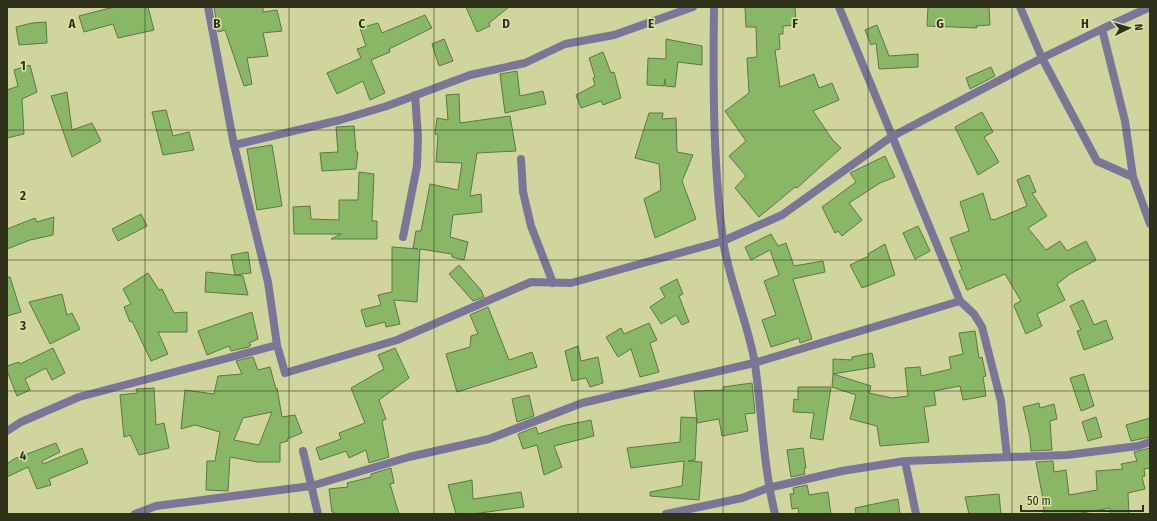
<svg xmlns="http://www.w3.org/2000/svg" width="1157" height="521" font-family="'Fira Sans Condensed',sans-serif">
	<rect width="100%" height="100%" fill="#cfd59c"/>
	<path fill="#8ab766" stroke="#5d7648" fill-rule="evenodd" d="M114,7h34l6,23 -36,8 -5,-14 -29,8 -5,-16z
		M214,7h49v5l14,-2 5,21 -19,2 5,23 -21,2 5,26 -8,2 -19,-56 -7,2z
		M466,7h43l-20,16 1,3 -13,6z
		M745,7h50l1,18 -13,1v8h-4l1,15 -5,1 5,37 34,-13 5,14 13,-5 7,17 -26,11 19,28 9,9 -44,40 -2,-1 -36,30 -24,-29 11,-12 -17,-20 17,-15 -21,-30 24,-18 -2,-35 10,-1 -1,-30h-10z
		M928,7h61l1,18 -14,1 1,2 -50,-2z
		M425,15l7,13 -43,21 1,3 -19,8 14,33 -15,7 -7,-19 -26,13 -10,-21 34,-15 -4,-9 9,-3 -6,-18 18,-5 4,10z
		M46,22l1,21 -28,2 -3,-18 16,-4z
		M877,25l12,31 29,-2v13l-39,2 -3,-26 -5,2 -6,-15z
		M444,39l9,22 -14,5 -7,-22z
		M666,39l36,7v19l-24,-3 -3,25 -10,-1v-7l-1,7 -17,-1 1,-27 18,1z
		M603,52l8,21 3,-1 7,26 -18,7 -2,-4 -20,7 -5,-13 19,-10 -2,-7 2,-1 -6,-19z
		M30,65l7,27 -15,7 2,35 -17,4v-48l11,-4 -4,-16z
		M991,67l4,9 -25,13 -4,-11z
		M517,71l3,25 23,-5 3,13 -41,9 -5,-39z
		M67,92l5,38 20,-7 9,18 -29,16 -21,-61z
		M459,94l1,29 50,-7 6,35 -39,2 -7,43 11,-2 1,18 -29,3 -3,22 18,5 -4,18 -12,-3v-3l-32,-5 -3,53 -23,-2 6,24 -14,3 -1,-5 -19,5 -5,-17 20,-5 -3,-10 14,-3v-45l26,2 -5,-1 3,-17h5l9,-47 28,6 4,-27 -26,-1 2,-27 -3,-1 2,-16 11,2 -2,-25z
		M166,110l7,26 16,-4 5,18 -31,5 -11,-43z
		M982,112l11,20 -9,5 15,25 -21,13 -23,-48z
		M649,113h14l-1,6 14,-1 1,34 16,3 -11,26 14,38 -41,19 -11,-39 17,-9 -2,-26 -24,-6z
		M354,126l2,26h2l-2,17 -34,2 -2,-18 18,-1 -2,-25z
		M272,145l10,61 -25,4 -10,-61z
		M885,156l10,21 -15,6 -31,20 13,17 -20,16 -4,-5 -3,2 -13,-26 34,-25 -6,-9z
		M359,172l15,2 -2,47h5v18h-46l10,-5h-47l-1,-27 17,-1 1,13 28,1v-20h19z
		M1029,175l7,17 -4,1 15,23 -19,12 18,22 14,-9 7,10 19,-10 10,19 -26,14 -13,10 8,16 -28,14 5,12 -16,8 -12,-28 1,-2 6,-3 -16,-27 -38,16 -8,-19 3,-2 -12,-31 19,-7 -9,-29 23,-9 8,27 3,-1v1l33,-14 -10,-26z
		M141,214l6,12 -29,15 -6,-12z
		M54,217l-1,18 -23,5 -23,9v-20l28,-11 2,4z
		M918,226l12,25 -15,8 -12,-26z
		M771,234l7,12 8,-3 8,23 29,-5 2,11 -32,7 19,60 -12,4 -1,-5 -28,9 -9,-27 14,-5 -12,-34 15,-6 -9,-25 -19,10 -6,-13z
		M885,244l10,31 -33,13 -12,-23 19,-9 -1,-2z
		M248,252l3,21 -16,2 8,1 5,19 -43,-3 1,-20 29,3 -4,-20z
		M459,265l22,25 3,7 -11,4 -24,-27z
		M148,273l11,17 3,-1 12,24 13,-1v20h-29l10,22 -17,7 -19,-40 -2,1 -6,-15 7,-3 -8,-15z
		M7,277h3l11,35 -14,4z
		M677,279l6,15 -4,2 10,26 -7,3 -6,-10 -15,9 -11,-17 15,-10 -5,-9z
		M62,294l5,21 5,-2 8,16 -30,15 -21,-42z
		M1083,300l11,25 12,-5 7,19 -29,11 -7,-19 4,-1 -11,-24z
		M488,307l21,53 23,-8 5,15 -80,25 -11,-38 24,-7 1,-11 7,-2 -8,-19z
		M252,312l6,27 -9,4 2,2 -2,2 -18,4 -2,-5 -22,9 -9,-24z
		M649,323l8,17 -7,3 9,29 -19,5 -9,-28 -13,8 -12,-20 15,-9 3,6z
		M975,331l4,27 3,-1 4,19 -3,1 3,19 -23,4 -3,-14 -26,5 2,14 -12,2 5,35 -49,4 -3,-20 -27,-7 6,-24 -24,-8 1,-13 38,12 -2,7 23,5 16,-2 -3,-28 15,-1 1,9 30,-7 -2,-12 14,-3 -4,-21z
		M578,346l3,15 17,-4 5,26 -13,4 -4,-9 -14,3 -7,-30z
		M53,348l12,25 -13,7 -6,-12 -21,11 5,11 -13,6 -10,-25v-5l12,-4 1,2z
		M395,348l14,30 -30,22 7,19 -4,2 7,36 -20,6 -3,-13 -17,8 -3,-7 -26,9 -4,-12 25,-9 -2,-6 26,-10 -14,-35 33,-19 -6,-14z
		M872,353l3,14 -42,7v-15l19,1v-3z
		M253,357l5,13 12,-3 6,22 1,-1 5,29 13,-2 7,18 -15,6 1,2 -8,2v19h-23l-27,-5 -2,34 -22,-1 1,-29h8l5,-29 -25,-7 -14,4 4,-39 29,4 4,-18 24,-2 -6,-13zM272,412l-13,33 -25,-5 9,-22z
		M1084,374l10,32 -13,5 -11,-33z
		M752,383l3,30 -10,1 3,17 -26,5 -3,-17 -22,4 -3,-32 30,-1 -1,-3z
		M798,387h33l-8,53 -13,-2 4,-25 -21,-1 1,-13 4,1z
		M154,388l2,37 8,-2 5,25 -30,7 -9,-20 -6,2 -4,-42 18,-2 -2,-4z
		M529,395l5,21 -17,6 -5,-23z
		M1039,403l1,5 14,-4 3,15 -7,2 2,29 -21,1 -1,-14 -7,-30z
		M681,417l16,1 -2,42 -7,1 14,1 -3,38 -49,-4v-4l32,-6 2,-25 -53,7 -4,-20 53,-6z
		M1096,417l6,20 -14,4 -6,-19z
		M1150,418v19l-19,4 -5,-16z
		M591,420l3,16 -40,10 8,21 -18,8 -7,-30 -14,4 -5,-15 18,-7 2,7 24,-8z
		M56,443l4,9 -18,9 1,3 39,-16 6,15 -39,16 2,6 -14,4 -9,-22 -21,10v-13l7,-5z
		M803,448l3,20h-2l1,6 -14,3 -4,-27z
		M1150,448v20l-6,1 1,7 -3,1 3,12 -17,4 1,21h-19v-6l-34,6h-32l-1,-15 -7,-37 17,-1 1,11 12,-2 3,25 28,-5 -1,-19 27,-2 -2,-5 16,-3 -3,-9z
		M391,468l3,15 -4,1 9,30h-64l-1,-2h-2l-3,-23 19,-2 -1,-4 24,-6v-3z
		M472,480l1,19 48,-7 3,15 -51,7h-17l-8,-29z
		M807,485l2,10 19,-3 3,22h-32l-1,-6 -6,1 -2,-15h4l-1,-6z
		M999,494l2,20h-32l-4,-17z
		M898,499l2,15h-44l-1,-6z"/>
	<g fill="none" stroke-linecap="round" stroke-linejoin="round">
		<path stroke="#7b7598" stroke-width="8" d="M208,7l26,138 34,137 9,63 8,28 112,-33 134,-58 40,1 152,-42 59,-26 109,-78 151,-79 60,-29
			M714,7c-1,77 -1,157 9,233 6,42 25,82 32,124 7,50 8,101 20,150
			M839,7l121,294 14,13 8,13 19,74 6,56
			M1020,7l22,51 55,103 36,16
			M1150,7l-48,22 23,92 8,56 17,47
			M234,145l106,-25 47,-14 83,-31 55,-12 40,-19 49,-9 79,-28
			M521,159l2,33 8,34 22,57
			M403,237l14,-71 1,-29 -3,-42
			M7,431l14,-9 58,-25 198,-52
			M303,451l15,63
			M905,461l11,53
			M135,514l21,-8 155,-20 98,-29 80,-18 93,-36 172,-40 206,-62
			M666,514l76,-16 26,-10 74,-17 63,-10 162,-6 71,-9 12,-4"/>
	</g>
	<path fill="none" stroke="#2f311b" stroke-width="1" stroke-opacity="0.55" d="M145,7v507M289,7v507M434,7v507M578,7v507M723,7v507M868,7v507M1012,7v507M7,130h1143M7,260h1143M7,391h1143"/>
	<g font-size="13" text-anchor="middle" font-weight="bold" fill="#2f311b" stroke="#dce2a9" stroke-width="3" stroke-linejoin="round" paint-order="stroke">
		<text x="72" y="28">A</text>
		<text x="217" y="28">B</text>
		<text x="362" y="28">C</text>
		<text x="506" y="28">D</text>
		<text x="651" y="28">E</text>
		<text x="795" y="28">F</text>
		<text x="940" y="28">G</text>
		<text x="1085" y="28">H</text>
		<text x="23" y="70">1</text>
		<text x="23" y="200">2</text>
		<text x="23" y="330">3</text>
		<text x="23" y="460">4</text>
	</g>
	<rect width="1157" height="521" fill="none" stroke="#2f311b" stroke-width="16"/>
	<g transform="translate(1129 28) rotate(85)" stroke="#dce2a9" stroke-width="3" paint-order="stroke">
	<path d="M0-3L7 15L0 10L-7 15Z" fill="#2f311b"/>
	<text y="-6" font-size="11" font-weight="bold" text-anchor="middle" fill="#2f311b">N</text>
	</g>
	<path d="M1021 505v6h122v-6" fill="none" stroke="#2f311b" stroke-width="2"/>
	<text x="1027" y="505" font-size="12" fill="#2f311b" stroke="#dce2a9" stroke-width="3" paint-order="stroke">50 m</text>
</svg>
